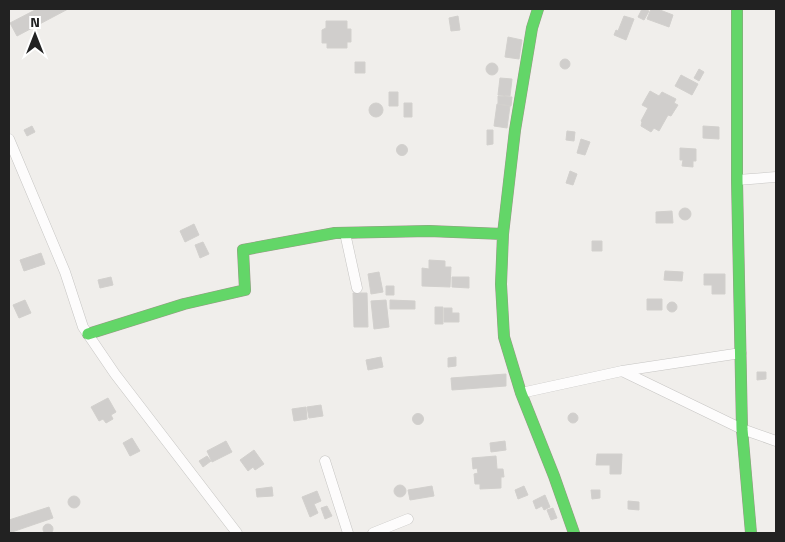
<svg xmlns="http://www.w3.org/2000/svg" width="785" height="542" font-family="'Titillium Web',sans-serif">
	<rect width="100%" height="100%" fill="#f0eeeb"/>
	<path fill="#d0cecc" stroke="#d2d0cd" d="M37,9h31l-51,27 -7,-13z
		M642,9l7,2 -5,9 -6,-3z
		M651,9h10l-1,1 13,5 -4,12 -22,-8z
		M458,16l2,14 -9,1 -2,-13z
		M624,16l10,3 -8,21 -12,-5 2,-5 2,1z
		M326,21h21v8h4v13h-4v6h-20v-5h-5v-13l4,-2z
		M508,37l14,3 -3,19 -14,-2z
		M560 64a5 5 0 1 1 10 0a5 5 0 1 1-10 0Z
		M355,62h10v11h-10z
		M486 69a6 6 0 1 1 12 0a6 6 0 1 1-12 0Z
		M699,69l5,3 -5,9 -5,-3z
		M681,75l17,9 -6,11 -17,-9z
		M500,78l12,1 -2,17 -12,-1z
		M650,91l9,5 3,-4 14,7 -2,4 4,2 -7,11 -3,-1 -9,16 -5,-3 -3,4 -10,-6 1,-4 -1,-1 7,-13 -6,-3z
		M389,92h9v14h-9z
		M498,96l14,1 -1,9 -13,-2z
		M369 110a7 7 0 1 1 14 0a7 7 0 1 1-14 0Z
		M404,103h8v14h-8z
		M497,104l13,2 -3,22 -13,-2z
		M32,126l3,6 -8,4 -3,-6z
		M703,126l16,1v12l-16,-1z
		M487,130h6v14l-6,1z
		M567,131l8,1 -1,9 -8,-1z
		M581,139l9,3 -5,13 -8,-2z
		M396.5 150a5.5 5.5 0 1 1 11 0a5.5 5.5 0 1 1-11 0Z
		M680,148l16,1v12h-3v6l-11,-1 1,-6h-3z
		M570,171l7,3 -4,11 -7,-2z
		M679 214a6 6 0 1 1 12 0a6 6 0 1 1-12 0Z
		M672,211l1,12h-17v-11z
		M194,224l5,11 -14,7 -5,-11z
		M592,241h10v10h-10z
		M203,242l6,12 -9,4 -5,-13z
		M41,253l4,11 -21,7 -4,-11z
		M429,260l16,1v6h6l-1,20 -28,-1v-18l7,1z
		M665,271l18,1 -1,9 -18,-1z
		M379,272l4,20 -12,2 -3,-20z
		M704,274h21v20h-13v-9h-8z
		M111,277l2,8 -13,3 -2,-8z
		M452,277h17v11l-17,-1z
		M386,286h8v9h-8z
		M353,293h14l1,34h-14z
		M647,299h15v11h-15z
		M25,300l6,13 -12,5 -6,-13z
		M386,300l3,27 -15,2 -3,-28z
		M390,300l25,1v8h-25z
		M667 307a5 5 0 1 1 10 0a5 5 0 1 1-10 0Z
		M435,307h8v17h-8z
		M444,308h8v5h7v9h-15z
		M381,357l2,10 -15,3 -2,-10z
		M456,357v9l-8,1v-9z
		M757,372h9v7l-9,1z
		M506,374v12l-54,4 -1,-12z
		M108,398l8,14 -5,3 2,4 -7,4 -3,-4 -4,2 -8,-14z
		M321,405l2,11 -14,2 -2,-11z
		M306,407l1,12 -13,2 -2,-12z
		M568 418a5 5 0 1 1 10 0a5 5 0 1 1-10 0Z
		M412.5 419a5.5 5.5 0 1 1 11 0a5.5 5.5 0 1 1-11 0Z
		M132,438l8,13 -10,5 -7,-13z
		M226,441l6,11 -20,10 -5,-11z
		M505,441l1,9 -15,2 -1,-9z
		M254,450l10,14 -9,6 -2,-3 -5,4 -8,-11z
		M597,454h25l-1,20h-11v-9h-14z
		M207,456l4,5 -8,6 -4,-6z
		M496,456l1,13h6l1,8h-3v11l-21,1v-5h-5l-1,-10 4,-1 -1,-5 -4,1 -1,-11z
		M394 491a6 6 0 1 1 12 0a6 6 0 1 1-12 0Z
		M432,486l2,10 -24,4 -2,-10z
		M524,486l4,9 -10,4 -3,-9z
		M272,487l1,9 -16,1 -1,-8z
		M591,490h9v8l-8,1z
		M317,491l4,10 -7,3 4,9 -8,4 -8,-20z
		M545,495l5,12 -6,3 -2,-4 -6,3 -3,-8z
		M68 502a6 6 0 1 1 12 0a6 6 0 1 1-12 0Z
		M628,501l11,1v8l-11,-1z
		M327,506l5,10 -7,3 -4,-11z
		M49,507l4,11 -44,15v-13z
		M553,508l4,10 -6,2 -4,-10z
		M43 529a5 5 0 1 1 10 0a5 5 0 1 1-10 0Z"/>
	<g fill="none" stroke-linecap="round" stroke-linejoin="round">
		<g stroke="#c6c5c3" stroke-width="11">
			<path id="street" d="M9,139l56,133 18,55 32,47 122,159
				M737,180l39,-3
				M345,233l12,55
				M622,371l120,58 34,12
				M521,393l101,-22 119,-18
				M325,461l23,72
				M373,533l35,-14"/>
		</g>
		<g stroke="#979885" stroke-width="12">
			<path id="fast" d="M538,9l-6,19 -17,102 -12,104 -2,50 3,53 17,56 33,83 20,57
				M737,9v171l5,249 9,104
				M88,334l96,-30 61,-14 -2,-40 92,-17 94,-2 74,3"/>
		</g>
		<use href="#street" stroke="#fdfcfc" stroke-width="10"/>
		<use href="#fast" stroke="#63d668" stroke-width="11"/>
	</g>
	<rect width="785" height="542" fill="none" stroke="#222222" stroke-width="20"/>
	<g transform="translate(35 35)" stroke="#ffffff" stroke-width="4" paint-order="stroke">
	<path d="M0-4L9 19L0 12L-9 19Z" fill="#222222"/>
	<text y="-8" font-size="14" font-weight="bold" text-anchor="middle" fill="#222222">N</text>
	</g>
</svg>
